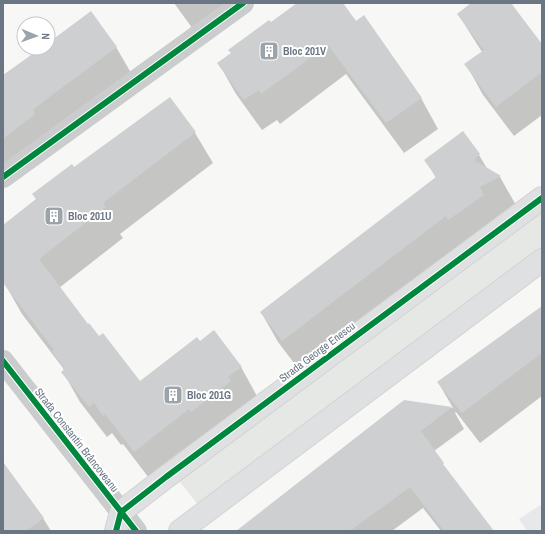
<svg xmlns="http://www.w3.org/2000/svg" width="545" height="534" font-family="'Archivo Narrow',sans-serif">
	<rect width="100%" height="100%" fill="#f7f7f6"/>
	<path fill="#e7e8e9" d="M542,504v27h-15l-8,-12z"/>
	<path fill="#e5e8e4" d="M542,205v51l-343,250 -22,-28z"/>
	<path fill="#0003" d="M174,3h77l-53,33z
		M299,3h43l14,19 65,76 17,31 -34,24 -58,-79 -66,50 -3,-4 -15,10 -26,-36 -17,-30z
		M473,3h37l32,43v69l-28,21 -31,-41 -17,-31 16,-12 -24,-38z
		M48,44l68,3 18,31 -131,100v-101l39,-29h6z
		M170,98l25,35 18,30 -93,71 3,4 -64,50 28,37 53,58 60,-40 41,24 17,31 -106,84 -29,-38 -2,1 -9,-12 -5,4 -27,-35 -17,-30 1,-1 -1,-3 -41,-54 -17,-30 -2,-7v-51l71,-57z
		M479,155l9,15 12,7 17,30 -20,10 3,9 -200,145 -22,-29 -17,-30 175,-134 -10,-18z
		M542,307v89l-62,47 -24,-31 -1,1 9,16 -30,22 15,24 44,56h-52l-18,-23 -31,23h-146l159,-130 48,7 -15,-26z
		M3,464l40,54 8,13h-48z"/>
	<path fill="#cecfd0" d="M297,3h46l13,18 8,-6 58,83 -36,25 -58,-78 -67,49 -2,-4 -15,10 -27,-37 14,-10 -3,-3 41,-30 2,2z
		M471,3h40l31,41v28l-46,35 -32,-43 20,-14 -27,-36z
		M91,11l26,36 -69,51 -15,12 2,4 -32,25v-64l38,-27h7v-5z
		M170,97l26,35 -93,71 3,4 -67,52 49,65 1,-1 10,13 4,-3 37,48 57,-44 3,4 14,-11 28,37 -14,10 3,4 -40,31 -2,-3 -55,43 -29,-38 -2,2 -9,-13 -5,4 -28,-35 4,-3 -13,-18 2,-1 -51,-67v-58l33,-26 -4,-5 40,-30 2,3z
		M463,131l17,23 -6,6 27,16 -21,11 4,8 -36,25 -2,-4 -164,125 -22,-29 176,-135 -12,-17z
		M542,306v47l-80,60 -25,-31z
		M404,400l48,7 -31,24 23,32 -1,1 51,67h-50l-34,-44 -60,44h-114z
		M3,462l41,56 -18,13h-23z"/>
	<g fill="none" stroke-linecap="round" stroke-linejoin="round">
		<g stroke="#d3d3d4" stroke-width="24">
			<path id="secondary" d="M116,531l5,-19 45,-35 376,-279
				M180,531l362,-271"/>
		</g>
		<path stroke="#cbcccd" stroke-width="22" d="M3,177l240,-174
			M3,361l133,170"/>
		<use href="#secondary" stroke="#dfe0e1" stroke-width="22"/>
		<g stroke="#fff" stroke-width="8">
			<path id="cycleway" d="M3,177l240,-174
				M3,361l133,170
				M116,531l5,-19 45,-35 376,-279"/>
		</g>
		<use href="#cycleway" stroke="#00873e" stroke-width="6"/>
	</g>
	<defs>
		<g id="building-square" transform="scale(1)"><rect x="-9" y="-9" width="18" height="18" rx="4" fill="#9ba3ab" stroke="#fff"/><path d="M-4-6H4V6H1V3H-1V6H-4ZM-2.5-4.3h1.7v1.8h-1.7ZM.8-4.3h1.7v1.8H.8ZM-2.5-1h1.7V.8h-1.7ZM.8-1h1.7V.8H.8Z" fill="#fff"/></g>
	</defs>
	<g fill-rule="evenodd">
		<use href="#building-square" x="269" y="51"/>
		<use href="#building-square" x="54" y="216"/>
		<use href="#building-square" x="173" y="395"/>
	</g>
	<g text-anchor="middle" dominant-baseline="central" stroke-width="4" stroke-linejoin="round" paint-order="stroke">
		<g font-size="11" font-weight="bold" fill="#6a7683" stroke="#fff" text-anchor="start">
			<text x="283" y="51">Bloc 201V</text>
			<text x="68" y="216">Bloc 201U</text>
			<text x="187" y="395">Bloc 201G</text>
		</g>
		<g font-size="11" fill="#6a7683" stroke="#fff">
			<text transform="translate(317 352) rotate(-37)">Strada George Enescu</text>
			<text transform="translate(77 440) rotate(52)">Strada Constantin Brâncoveanu</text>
		</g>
	</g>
	<rect width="545" height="534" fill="none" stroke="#6a7683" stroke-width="8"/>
	<g transform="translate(36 36) rotate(92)"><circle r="19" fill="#ffffff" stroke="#c3c8cd"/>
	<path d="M0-3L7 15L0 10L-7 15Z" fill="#9ba3ab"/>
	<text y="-6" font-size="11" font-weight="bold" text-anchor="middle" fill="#6a7683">N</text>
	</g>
</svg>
